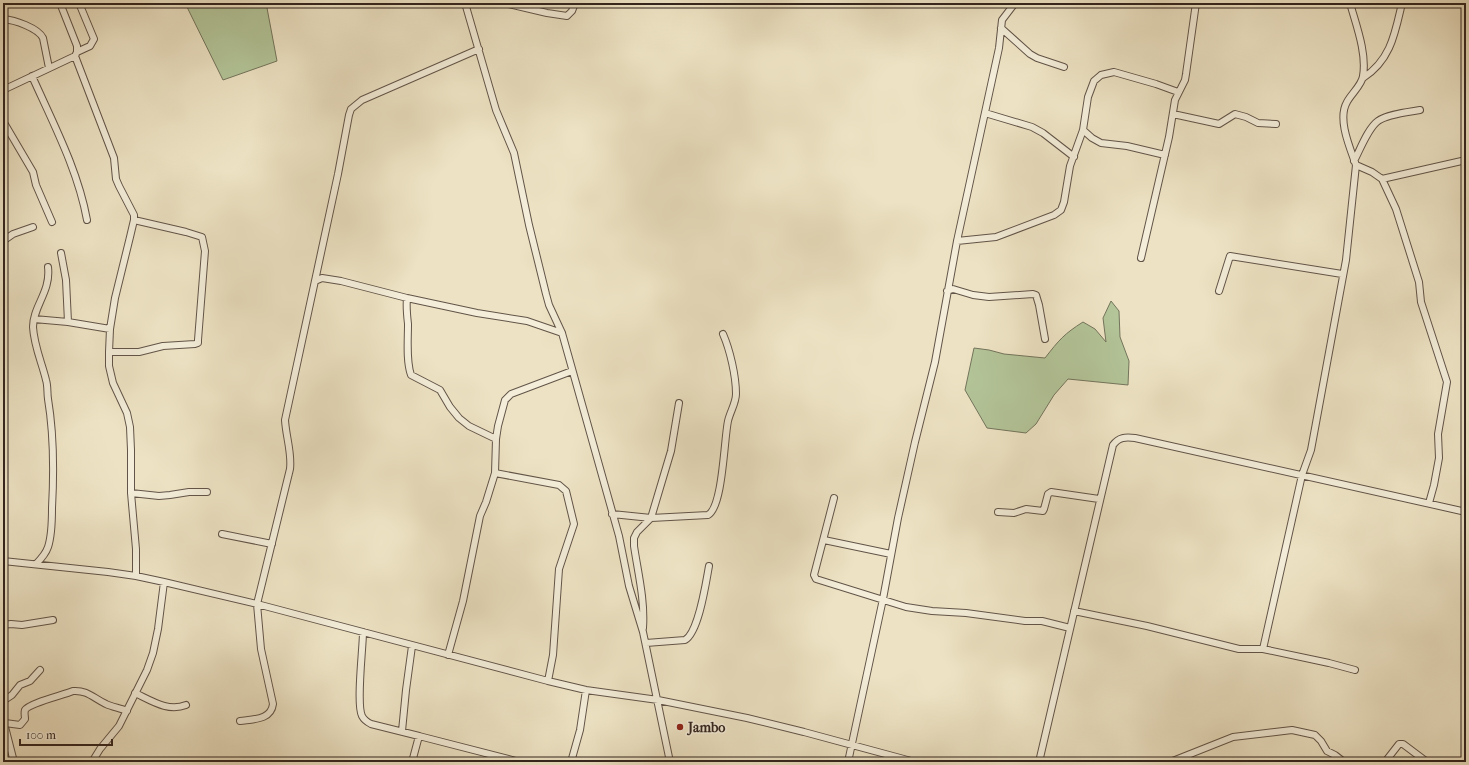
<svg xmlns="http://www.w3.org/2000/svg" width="1469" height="765" font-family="'IM FELL French Canon',serif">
	<rect width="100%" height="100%" fill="#ede3c4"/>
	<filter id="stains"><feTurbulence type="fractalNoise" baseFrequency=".005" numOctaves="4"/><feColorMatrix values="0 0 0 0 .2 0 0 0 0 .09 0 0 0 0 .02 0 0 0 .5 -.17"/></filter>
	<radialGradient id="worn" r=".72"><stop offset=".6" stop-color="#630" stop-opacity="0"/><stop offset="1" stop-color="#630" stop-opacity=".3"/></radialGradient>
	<path fill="#b3c599" stroke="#73745c" d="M185,3h92l-10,5 10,53 -54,19z
		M1111,301l8,10 1,26 9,24 -1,24 -60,-6 -14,16 -18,29 -10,9 -39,-5 -22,-38 9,-42 15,2 15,4 41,4c14,-18 19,-24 38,-36l12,7 11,13 -3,-24z"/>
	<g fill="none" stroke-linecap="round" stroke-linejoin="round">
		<g stroke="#625448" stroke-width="8">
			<path id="minor" d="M465,3l31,107 18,43 15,72 17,69 3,11 13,28 57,203 10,50 14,46 27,130
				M504,3l43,10 20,3 5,-5 3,-8
				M1350,3c6,22 17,50 13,73 -1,9 -12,18 -16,26 -10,17 3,46 9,63l16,7 10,7 14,30 23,73 2,20 26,80 -9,52 1,24 -5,27 -5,18
				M3,19c12,1 35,9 40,19l6,30
				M1001,28l29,26 7,4 27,9
				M77,52l13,-6 4,-7 -15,-36
				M75,56l39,102 2,21 3,7 15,29v5l-4,17 -15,61 -5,31 -1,23v14l4,17 14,30 3,14 1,23v43l5,56v27
				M32,76c21,47 46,94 55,144
				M1363,78c28,-18 32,-45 39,-75
				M3,90l72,-34 2,-4v-6l-17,-43
				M985,113l47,14 11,6 31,24
				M1173,114l46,10 16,-10 11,3 12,6 18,1
				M3,121l30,51 3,13 16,37
				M1083,130l9,8 9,5 26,3 38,9
				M1354,161c6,-11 14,-33 24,-40 9,-7 31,-9 42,-11
				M1382,179l84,-19
				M3,241l10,-7 20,-7
				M957,241l39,-4 58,-22 7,-5 3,-8 6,-36 13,-36 5,-33 6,-16 7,-6 13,-3 42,12 22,8
				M61,253l5,27 2,42
				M1141,258l28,-121 6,-37 10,-20 1,-6 10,-71
				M315,281l7,-3 19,3 66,17 70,15 50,8 35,12
				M947,291l6,-2 20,6 16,2 44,-3 3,1 3,10 6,34
				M1219,291l11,-35 112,18
				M407,298c-1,9 0,17 1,26 0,16 -2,37 3,51l29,15 10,17 9,11 10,8 27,13
				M34,319l34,3 42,7
				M109,352h30l24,-6 32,-2 3,-1v-3l7,-89 -3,-14 -16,-5 -52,-12
				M495,473l64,12 7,6 1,4 7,29 -15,45 -6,86 -5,26
				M131,493l28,3 11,-1 19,-3h18
				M834,498l-20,77 2,4 90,28 26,4 34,2 59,8h17l28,7
				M998,512l16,1 12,-4 17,2 1,-2 4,-15 3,-2 48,7
				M612,514l39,4 57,-3c15,-8 16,-76 20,-94 2,-9 8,-18 8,-27 0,-18 -6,-44 -13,-60
				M222,534l50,10
				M824,540l67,14
				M3,561l105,11 28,4 28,6 93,22 291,77 38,9 72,10 89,18 57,14 111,30
				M36,564c5,-5 10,-11 12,-17 4,-12 4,-27 4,-39 2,-37 2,-73 -4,-109 -1,-6 0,-13 -2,-19 -4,-17 -12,-34 -13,-53 0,-21 18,-35 15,-60
				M1074,611l73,15 92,23h24l66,14 26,7
				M3,625l8,-1 11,1 31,-5
				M643,628c2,-28 -5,-55 -9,-82v-8l3,-6 14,-14 20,-67 8,-48
				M363,632c0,16 -7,72 -1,84 2,4 5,6 9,8l48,12 -7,26
				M646,643l39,-3c14,-8 21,-58 24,-74
				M1263,649l39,-174 9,-25 35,-190 10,-95
				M448,655l15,-54 17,-85 6,-14 9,-29 1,-34 2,-13 7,-26 6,-6 61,-23
				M135,693c17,8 33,19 51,12
				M3,701l9,-6 8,-10 10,-4 10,-11
				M3,719l11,43
				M240,721c14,-2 31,-1 33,-17l-12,-55 -4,-45 33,-135c2,-16 -4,-32 -5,-49l53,-246 11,-59 2,-6 11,-9 117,-51
				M5,723l15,2 5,-6c0,-3 -1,-6 0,-9 4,-7 39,-15 48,-19 15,-1 20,7 33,13 6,3 14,4 21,7
				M402,731l4,-41 6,-44
				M419,736l101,26
				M92,762l8,-13 19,-23 28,-56 6,-17 5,-24 6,-47
				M571,762l9,-32 6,-40
				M848,762l35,-163 15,-81 17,-76 20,-80 22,-121 42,-193 3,-28 13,-17
				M1039,762l74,-317c6,-8 12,-8 22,-7l331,74
				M1170,762l63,-25 59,-7 23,5 6,6 6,10 8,4 9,7
				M1385,762l14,-18h4l24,18"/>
		</g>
		<use href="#minor" stroke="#f3edd9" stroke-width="6"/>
	</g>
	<circle fill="#8f2418" stroke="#f3edd9" stroke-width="1.5" cx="680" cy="727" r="4"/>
	<g text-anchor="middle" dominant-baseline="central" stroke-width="3" stroke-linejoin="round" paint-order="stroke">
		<g font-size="14" font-weight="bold" fill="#33241e" stroke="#f3edd9" text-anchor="start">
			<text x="688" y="727">Jambo</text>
		</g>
	</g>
	<rect width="1469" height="765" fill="none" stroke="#ede3c4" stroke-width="16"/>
	<rect x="4" y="4" width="1461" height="757" fill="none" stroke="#33241e" stroke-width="2"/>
	<rect x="8" y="8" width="1453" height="749" fill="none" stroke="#33241e"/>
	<path d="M20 739v6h92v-6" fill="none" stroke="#33241e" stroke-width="2"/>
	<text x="26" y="739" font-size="12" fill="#33241e" stroke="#f3edd9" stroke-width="3" paint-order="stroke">100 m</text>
	<rect width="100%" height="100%" filter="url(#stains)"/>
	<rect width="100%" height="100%" fill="url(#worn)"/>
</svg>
